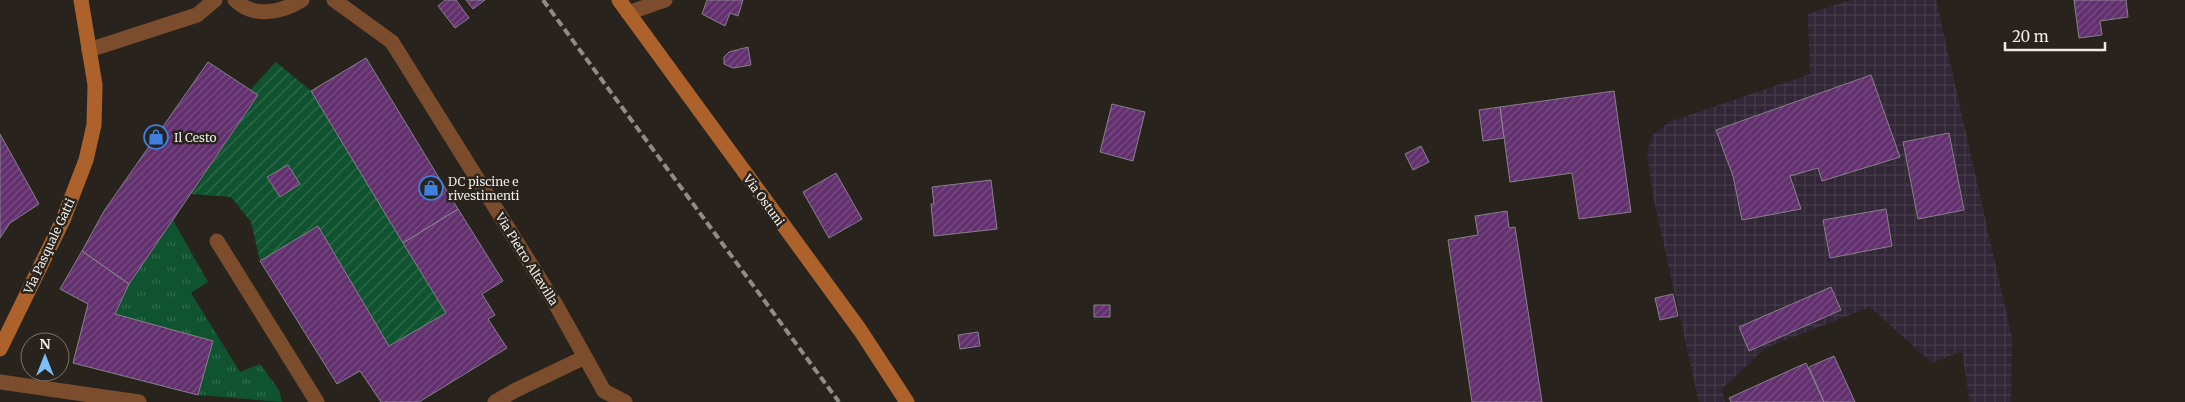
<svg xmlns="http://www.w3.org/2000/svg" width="2185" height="402" font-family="Merriweather,serif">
	<defs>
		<pattern id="industrial-grid" width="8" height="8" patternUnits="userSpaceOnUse" patternTransform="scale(1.25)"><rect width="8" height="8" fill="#322736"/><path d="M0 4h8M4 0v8" fill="none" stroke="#463c49"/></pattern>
		<pattern id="grass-tufts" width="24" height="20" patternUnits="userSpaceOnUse" patternTransform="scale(1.25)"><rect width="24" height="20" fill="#105330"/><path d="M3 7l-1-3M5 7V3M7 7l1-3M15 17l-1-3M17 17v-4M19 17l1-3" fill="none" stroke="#336c4e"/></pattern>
		<pattern id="garden-furrows" width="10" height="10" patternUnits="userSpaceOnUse" patternTransform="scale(1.25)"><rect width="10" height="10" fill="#105330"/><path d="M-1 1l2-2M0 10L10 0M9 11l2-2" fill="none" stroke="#336c4e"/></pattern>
		<pattern id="building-hatch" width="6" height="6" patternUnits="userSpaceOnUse" patternTransform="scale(1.25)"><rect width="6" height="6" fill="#62306e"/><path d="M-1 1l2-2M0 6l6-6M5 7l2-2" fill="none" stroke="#794e83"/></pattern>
	</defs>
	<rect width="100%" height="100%" fill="#28241d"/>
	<path fill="url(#industrial-grid)" d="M1850,0h86l76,338 -1,64h-41l-8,-51 -30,12 -62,-56 -105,41 -43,41 3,13h-26l-46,-206 -6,-44 5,-16 17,-14 141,-48 -2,-60z"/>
	<path fill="url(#grass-tufts)" d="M173,220l35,62 -17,11 49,79 20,-8 19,26 3,12 -84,-7 15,-54 -98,-27 14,-30z"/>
	<path fill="url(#garden-furrows)" d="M276,62l35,29 135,222 -57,33 -71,-120 -58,35 -9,-39 -20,-25 -40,-3 67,-98 -8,-6z"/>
	<path fill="url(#building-hatch)" stroke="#878189" d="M445,0h11l13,18 -14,10 -17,-22z
		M466,0h19l-12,9z
		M707,0h36l-5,16 -8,-3 -5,13 -23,-12z
		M2074,0h52l2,17 -28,4 2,14 -23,3z
		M748,47l3,18 -18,3 -9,-4v-7l5,-5z
		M366,58l92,151 -55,34 -92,-152z
		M208,62l50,33 -129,189 -47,-33 22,-40z
		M1871,75l29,82 -78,24 -4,-13 -28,8 11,33 -59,11 -9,-44 -17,-46z
		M1614,91l17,121 -52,7 -7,-46 -62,9 -10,-75z
		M1112,104l33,8 -12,49 -33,-9z
		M1500,107l4,31 -21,3 -4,-31z
		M1949,133l15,77 -46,9 -15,-77z
		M0,134l39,70 -29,19 -10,15z
		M1421,146l8,16 -16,8 -8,-16z
		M288,165l12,19 -20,13 -13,-20z
		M836,173l26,46 -33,19 -26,-46z
		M991,180l6,49 -63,7 -3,-32h3l-2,-17z
		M458,209l45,72 -21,13 13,21 -7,4 19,29 -88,54h-38l-21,-31 -23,13 -77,-123 58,-35 71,120 57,-33 -43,-70z
		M1886,209l6,37 -62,12 -7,-38z
		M1507,211l2,17 6,-1 27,175h-70l-24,-162 30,-5 -3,-19z
		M82,251l47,33 -14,30 98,27 -15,54 -125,-32 15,-59 -28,-15z
		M1831,287l10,23 -92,41 -10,-24z
		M1673,294l5,22 -18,4 -5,-22z
		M1094,305h16v12h-16z
		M978,332l2,14 -20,3 -2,-14z
		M1834,356l21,46h-31l-15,-35z
		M1806,363l18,39h-93l-2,-4z"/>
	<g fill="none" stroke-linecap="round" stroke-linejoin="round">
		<path stroke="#7c4d2d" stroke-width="15" d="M628,13l37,-13"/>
		<path stroke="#7c4d2d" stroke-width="15" d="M235,0c19,19 47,12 67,0
			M334,0l58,42 164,263 48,86 21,11
			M89,50l108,-35 18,-15
			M217,241l100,161
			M0,382l139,20
			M495,402l19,-11 71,-34"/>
		<path stroke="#ad622c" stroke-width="15" d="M619,0l241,330 47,72
			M0,349l63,-129 23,-60 8,-35 1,-40 -14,-85"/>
		<path stroke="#8f8c86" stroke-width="4" stroke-dasharray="8 4" stroke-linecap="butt" d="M543,0l296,402"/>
	</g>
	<defs>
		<g id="shop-ring" transform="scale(1.25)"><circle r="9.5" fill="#28241d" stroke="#3f7fe0" stroke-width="1.5"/><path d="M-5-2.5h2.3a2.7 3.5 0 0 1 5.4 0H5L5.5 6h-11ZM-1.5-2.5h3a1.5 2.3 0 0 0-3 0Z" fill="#3f7fe0"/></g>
	</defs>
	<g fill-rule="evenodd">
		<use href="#shop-ring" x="156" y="137"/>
		<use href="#shop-ring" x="431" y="188"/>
	</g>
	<g text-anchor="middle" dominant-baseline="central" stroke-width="5" stroke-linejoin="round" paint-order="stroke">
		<g font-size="12" fill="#eeebe6" stroke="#28241d" text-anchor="start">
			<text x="174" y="137">Il Cesto</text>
			<text x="448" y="181">DC piscine e<tspan x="448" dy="14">rivestimenti</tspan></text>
		</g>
		<g font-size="12" fill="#eeebe6" stroke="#28241d">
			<text transform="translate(764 200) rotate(54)">Via Ostuni</text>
			<text transform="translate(49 246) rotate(-65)">Via Pasquale Gatti</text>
			<text transform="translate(527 259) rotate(58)">Via Pietro Altavilla</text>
		</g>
	</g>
	<g transform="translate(45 357)"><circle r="24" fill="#28241d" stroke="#77746d"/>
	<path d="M0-4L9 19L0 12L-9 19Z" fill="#7cbef9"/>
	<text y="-8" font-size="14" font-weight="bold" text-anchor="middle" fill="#eeebe6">N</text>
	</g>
	<path d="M2005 42v8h100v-8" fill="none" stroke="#eeebe6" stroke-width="2.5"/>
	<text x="2012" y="42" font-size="15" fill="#eeebe6" stroke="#28241d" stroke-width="4" paint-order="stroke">20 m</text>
</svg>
